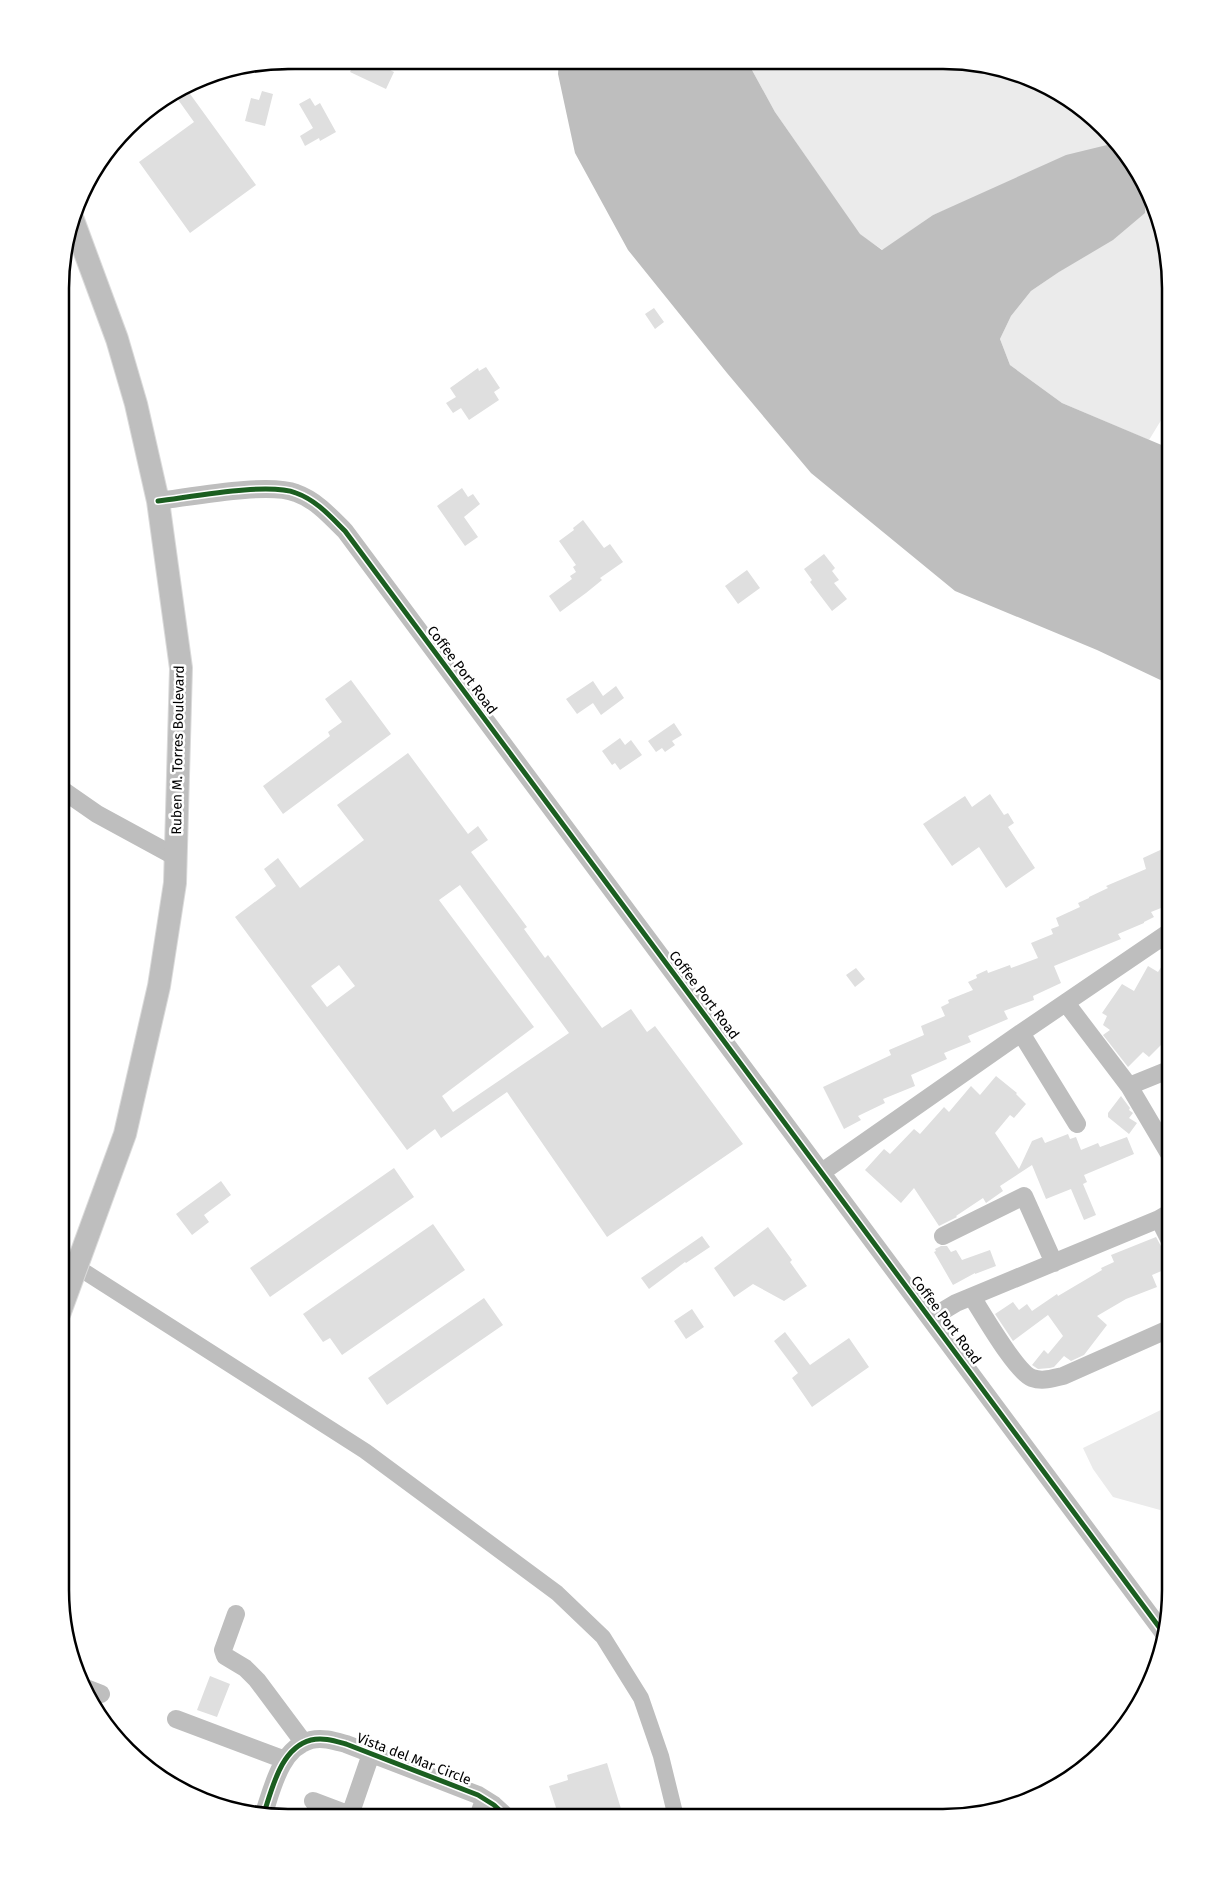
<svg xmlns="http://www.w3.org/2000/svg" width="1231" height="1878" font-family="'Fira Sans',sans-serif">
	<rect width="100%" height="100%" fill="#fff"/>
	<path fill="#ebebeb" d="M747,61l227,1 56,15 52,30 42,42 3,5 -20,-9 -174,70 -50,35 -23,-15 -85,-123z
		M1147,188l7,12 17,87v117l-22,36 -87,-37 -52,-38 -10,-26 11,-23 20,-25 114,-78z
		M1171,1405v108l-58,-16 -20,-28 -10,-21z"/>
	<path fill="#bebebe" d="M559,61h188l28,51 85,122 22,16 51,-35 133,-60 41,-10 20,9 20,34 -2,25 -32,27 -54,32 -28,19 -20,25 -11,23 10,26 52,38 109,46v236l-74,-35 -142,-59 -144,-118 -84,-100 -99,-123 -53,-97 -17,-79z"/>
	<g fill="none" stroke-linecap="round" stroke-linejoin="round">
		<path stroke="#bebebe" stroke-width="16" d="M60,1256l305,195 192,142 46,44 38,61 20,58 15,61"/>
	</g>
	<path fill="#dfdfdf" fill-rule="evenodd" d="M356,60h13l25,12 -8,17 -36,-17z
		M185,87l71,98 -66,48 -51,-71 55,-40 -20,-28z
		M262,91l11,3 -8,32 -20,-5 6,-23 8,2z
		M310,98l5,8 5,-3 16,29 -16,9 -1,-3 -14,8 -5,-10 13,-8 -14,-24z
		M654,308l10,14 -9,7 -10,-15z
		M486,367l14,21 -6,4 5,8 -30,20 -8,-12 -8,5 -7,-10 10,-6 -6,-9 28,-20 1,3z
		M462,488l6,9 5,-3 7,10 -16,13 14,20 -13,9 -28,-40z
		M583,520l21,28 6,-4 13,18 -23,16 2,2 -16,13 -26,19 -11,-16 23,-17 -2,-3 6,-4 -3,-5 3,-2 -17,-24 15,-11 -1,-2z
		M824,554l11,14 -3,3 7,9 -5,3 13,16 -15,12 -22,-29 2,-2 -8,-11z
		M747,570l13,18 -22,16 -13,-18z
		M351,680l40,54 -108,80 -20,-28 67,-50 -2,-4 14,-10 -17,-23z
		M593,681l10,15 13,-10 8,12 -23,17 -8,-12 -16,11 -11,-15z
		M674,723l8,12 -10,6 3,4 -10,7 -3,-4 -6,4 -8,-11z
		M620,738l5,7 6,-5 11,15 -22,15 -5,-7 -3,2 -10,-14z
		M408,753l60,81 10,-8 10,14 -17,12 56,75 -3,2 21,29 3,-3 54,73 29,-19 16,23 8,-6 88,118 -136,93 -100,-145 -66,46 -6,-9 -28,21 -172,-233 41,-31 -12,-17 14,-11 22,30 64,-48 -27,-35zM460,885l109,148 -116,79 -11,-16 92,-69 -95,-127zM339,965l16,21 -28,21 -16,-21z
		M990,794l14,21 4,-2 6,10 -6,4 27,41 -29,20 -27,-41 -27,19 -29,-42 42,-28 7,11z
		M1171,845v59l-20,8 3,5 -10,5v1l-26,11 3,5 -67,27 7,17 -28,13 1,4 -30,11 4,8 -40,17 3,6 -27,11 3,6 -36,16 4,11 -32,13 2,4 -27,13 3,4 -17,9 -21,-42 68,-32 -2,-5 35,-15 -3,-9 24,-10 -4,-9 8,-4 -1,-3 25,-10 -5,-8 9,-4 -1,-3 11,-5 1,3 22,-8 1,3 27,-10 -7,-15 22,-9 -2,-5 8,-3 -3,-8 24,-11 -2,-4 11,-5v-1l19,-9 -2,-2 40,-17 -3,-11z
		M1171,952v83l-22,22 -6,-5 -15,15 -25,-32 7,-5 -7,-5 4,-9 -5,-3 20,-29 12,7 14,-25 10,6z
		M856,968l9,11 -10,8 -9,-12z
		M996,1076l21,17 -1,1 10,10 -12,14 -4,-3 -15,18 24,36 13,-28 10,-4 3,6 23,-9 2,5 6,-2 5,13 17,-7 2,4 27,-10 7,17 -50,21 3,7 -4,2 13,31 -12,5 -13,-31 -25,10 -14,-34 -32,21 3,5 -17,12 -3,-5 -27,18 1,1 -18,9 -25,-38 -13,15 -36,-33 19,-21 6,5 24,-25 6,5 24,-27 5,5 22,-26 9,9z
		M1121,1096l9,12 -1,2 4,3 -4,5 8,5 -8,11 -21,-17v-4z
		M394,1168l20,29 -144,100 -20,-29z
		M221,1181l10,14 -27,20 5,7 -17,13 -16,-21z
		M433,1224l32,46 -123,85 -12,-17 -7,4 -20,-28z
		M768,1227l24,33 -2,2 17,24 -23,15 -31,-17 -19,13 -20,-29z
		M702,1236l8,11 -24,16 -1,-1 -36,27 -8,-11z
		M1156,1237l6,11 4,4 5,12v3l-19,8 5,12 -31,12 -29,17 10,9 -23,30 -13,6 -7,-5 -10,11 -4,1 -12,1 -6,-4 12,-15 4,4 15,-18 -15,-21 -35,26 -18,-27 18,-12 6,8 8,-6 5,7 25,-17 1,2 44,-26 -1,-2 13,-6 -3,-7z
		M941,1246h6l4,6 5,-2 6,10 28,-10 6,16 -21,8v-1l-22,12 -19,-33 2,-1 -1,-2z
		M484,1298l19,27 -116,80 -19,-27z
		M692,1309l12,18 -18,12 -12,-18z
		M785,1332l25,33 39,-27 20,29 -57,40 -20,-29 6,-5 -24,-32z
		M210,1676l20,8 -13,33 -20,-7z
		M607,1763l15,49 -15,5h-48l-10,-31 19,-6 -1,-5z"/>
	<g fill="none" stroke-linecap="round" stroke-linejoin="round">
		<g stroke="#dbdbdb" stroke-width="24">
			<path id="major" d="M60,1312l65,-178 34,-148 16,-103 6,-215 -23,-167 -22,-97 -19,-65 -44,-119"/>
		</g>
		<path stroke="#bebebe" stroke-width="18" d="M278,62l33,-2
			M158,501c33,-4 110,-19 138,-8 20,7 34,23 49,38l820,1104
			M61,789l36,25 79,43
			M1066,1003l63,83
			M1021,1033l150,-102
			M1171,1157l-42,-71 42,-17
			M822,1172l199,-139 56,91
			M1159,1219l12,24
			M943,1236l81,-40 30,67
			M972,1297c11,17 44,75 60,81 11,4 21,0 31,-2l108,-48
			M931,1318l25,-15 203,-84 12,-7
			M236,1614l-13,36 2,6 20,12 12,12 47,63
			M83,1687l18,7
			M176,1719l109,41
			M313,1801l37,14 21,-61
			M263,1816c9,-26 17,-68 48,-76 12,-3 24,1 35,4l132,51 16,10 13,12
			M478,1817l6,-17"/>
		<use href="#major" stroke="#bebebe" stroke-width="22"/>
		<g stroke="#fff" stroke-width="8">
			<path id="cycleway" d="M158,501c33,-4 110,-19 138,-8 20,7 34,23 49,38l820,1104
				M263,1816c9,-26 17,-68 48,-76 12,-3 24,1 35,4l132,51 16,10 13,12"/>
		</g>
		<use href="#cycleway" stroke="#1b5e20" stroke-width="5"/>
	</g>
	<g text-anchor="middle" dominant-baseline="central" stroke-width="5" stroke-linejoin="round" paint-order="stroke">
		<g font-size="14" fill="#000" stroke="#fff">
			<text transform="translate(462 670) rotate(53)">Coffee Port Road</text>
			<text transform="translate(178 750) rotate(-89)">Ruben M. Torres Boulevard</text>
			<text transform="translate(704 995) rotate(53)">Coffee Port Road</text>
			<text transform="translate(946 1320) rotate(53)">Coffee Port Road</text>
			<text transform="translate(414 1759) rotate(21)">Vista del Mar Circle</text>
		</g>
	</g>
	<path d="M0 0H1231V1878H0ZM288 69H943A219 219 0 0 1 1162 288V1590A219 219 0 0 1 943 1809H288A219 219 0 0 1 69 1590V288A219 219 0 0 1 288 69Z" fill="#fff" fill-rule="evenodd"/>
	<path fill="none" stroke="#000" stroke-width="2.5" d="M288 69H943A219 219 0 0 1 1162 288V1590A219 219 0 0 1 943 1809H288A219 219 0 0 1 69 1590V288A219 219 0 0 1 288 69Z"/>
</svg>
